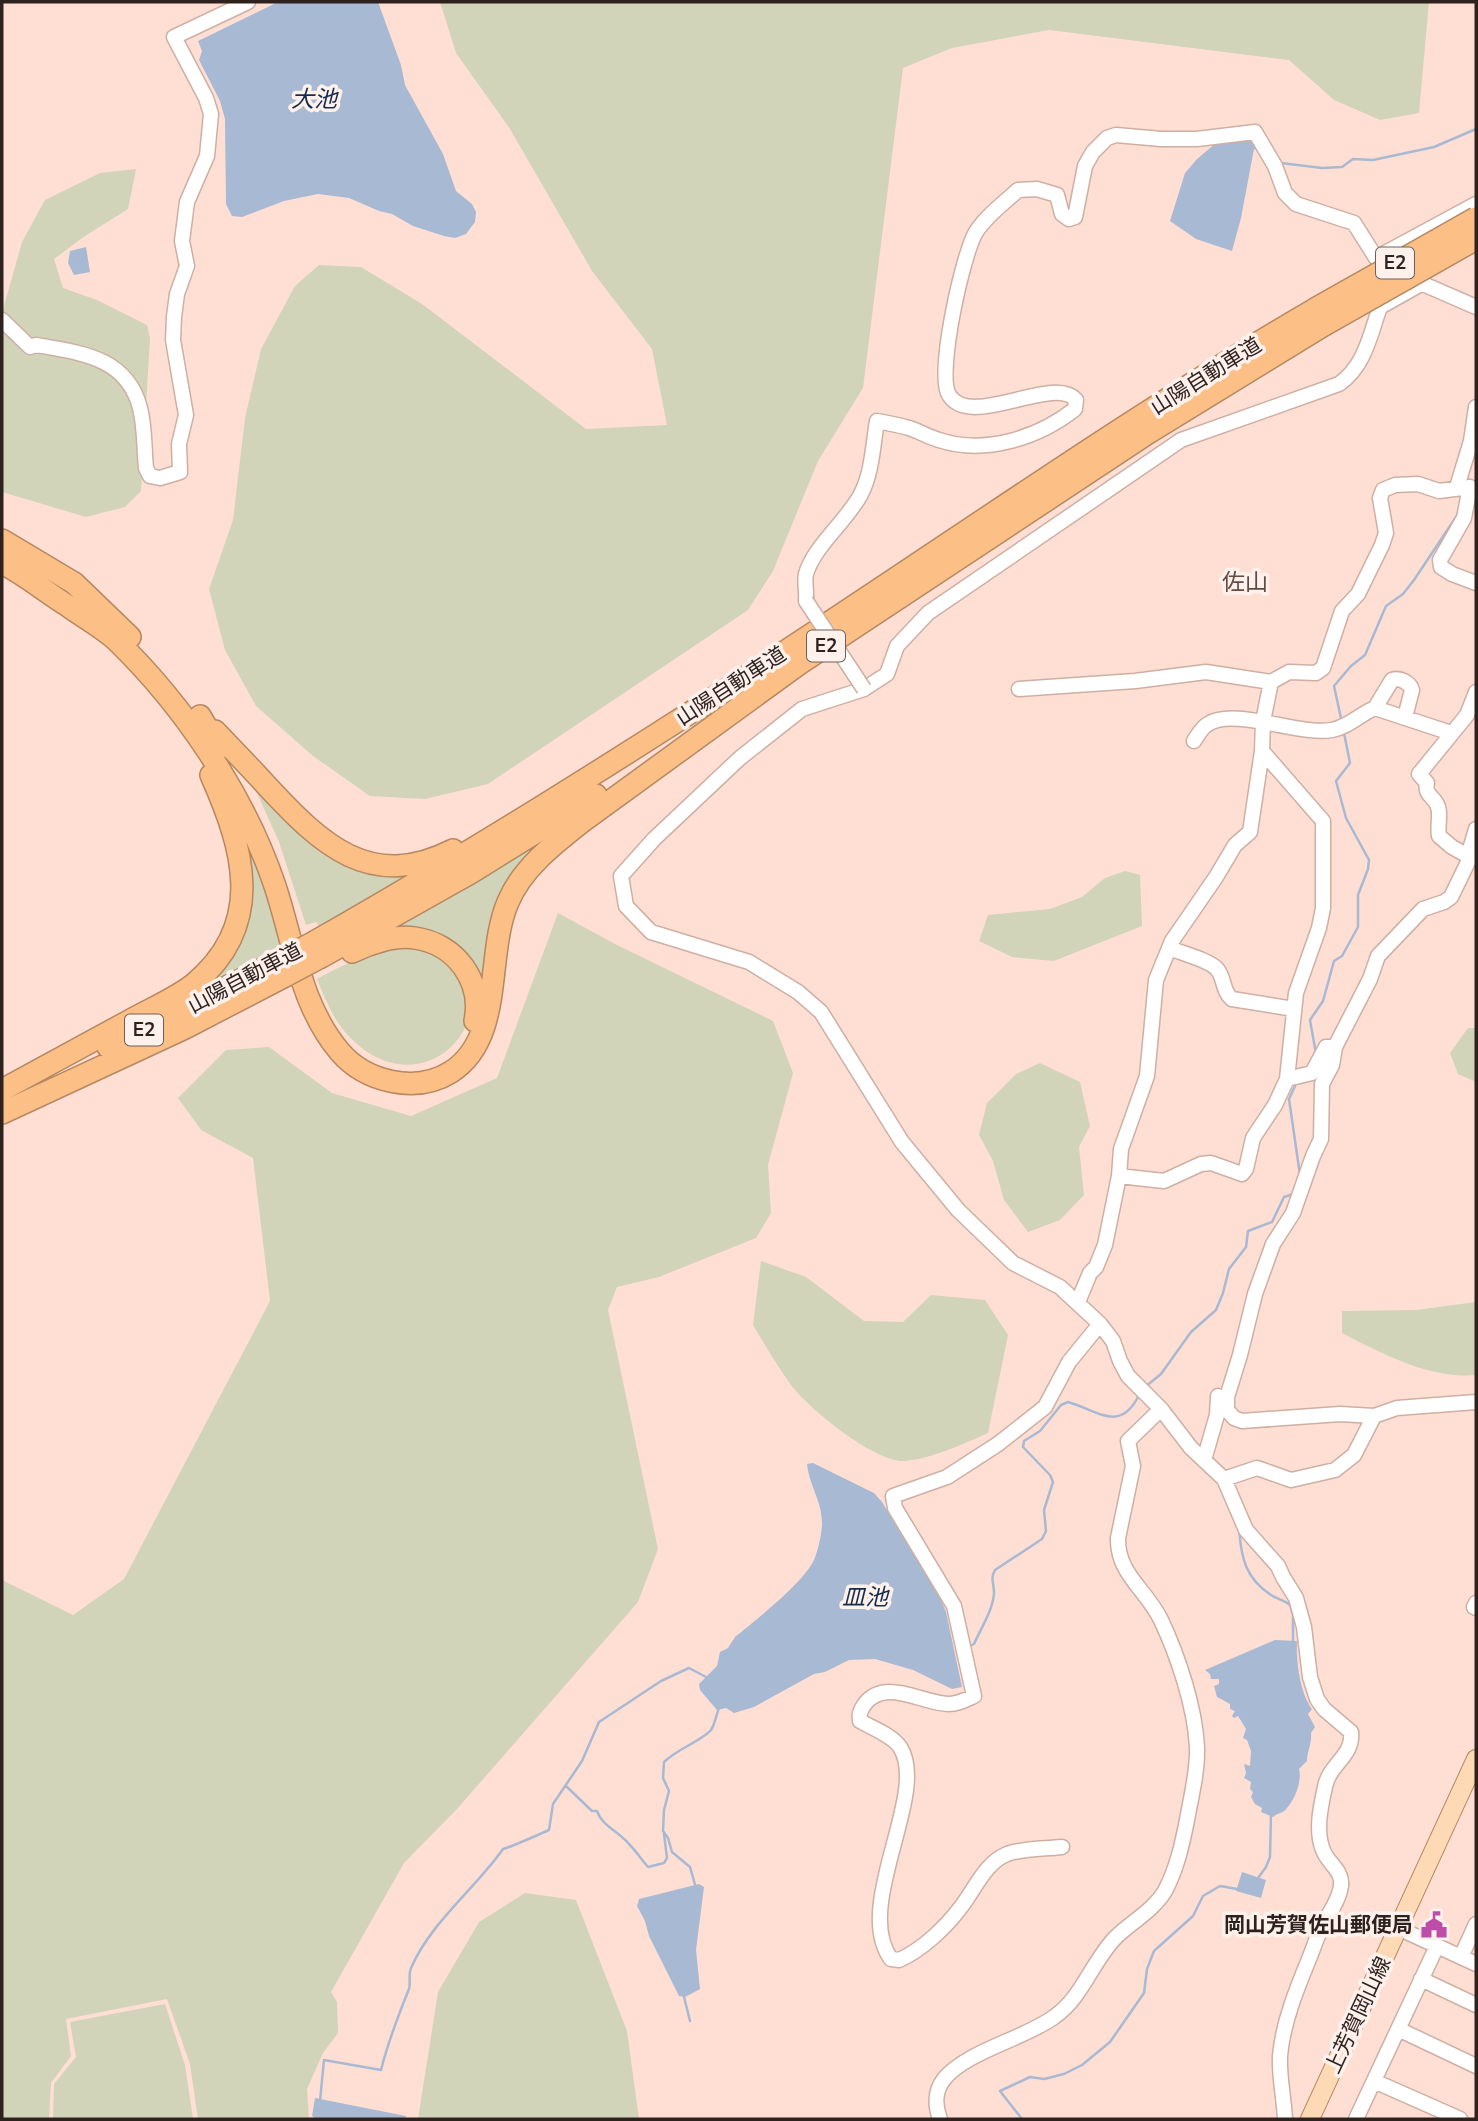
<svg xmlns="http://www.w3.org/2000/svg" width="1478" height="2121" font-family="'Nunito Sans','Noto Sans JP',sans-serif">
	<rect width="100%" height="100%" fill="#ffdfd4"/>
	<path fill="#d1d4b9" d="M440,2h989l-10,111 -39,7 -46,-20 -45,-40 -240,-30 -97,18 -49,20 -40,320 -45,73 -45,110 -25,39 -260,174 -63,15 -55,-3 -57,-40 -57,-50 -31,-56 -16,-61 24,-69 12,-102 16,-69 34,-63 24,-21 42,2 61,37 164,125 81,-4 -15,-76 -60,-78 -82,-142 -54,-76z
		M136,169l-8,40 -43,27 -31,23 9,29 34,12 50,25 3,13 -9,153 -16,16 -39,10 -84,-25v-179l20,-71 23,-42 55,-27z
		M252,782l57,55 114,31 -102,61 -5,-7 -10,3 -27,-83z
		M231,810l21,36 29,94 -2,9 -75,41 35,-52z
		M537,844l3,5 -18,18 -35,125 -12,-19 -86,-44 38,-20z
		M1125,871l15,4 2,51 -88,35 -42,-4 -33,-16 9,-26 62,-6 32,-12 23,-19z
		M558,913l57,31 158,77 20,52 -25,92 3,48 -15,25 -97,39 -42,10 -9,23 50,239 -20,53 -181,207 -53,54 -73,129 6,10 1,31 -15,20 -16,36 2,30h-111l-8,-55 -23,-65 -101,20 5,37 -20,27 -2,36h-47v-539l71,35 51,-36 146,-278 -17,-143 -52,-28 -23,-32 48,-48 43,-3 63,46 79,23 86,-38z
		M421,948c9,4 21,7 28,14 65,59 -36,157 -108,65 -11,-15 -17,-31 -24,-48 38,-21 60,-30 104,-31z
		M1468,1028h8v54l-18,-8 -8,-21z
		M1040,1063l40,19 10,44 -11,21 5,48 -24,25 -32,12 -24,-32 -11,-39 -14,-26 8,-32 29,-29z
		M761,1261l45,16 58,44 39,1 28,-27 54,5 23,35 -20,98c-24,11 -56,25 -82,28 -30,3 -98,-53 -115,-76 -14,-19 -26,-40 -38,-60z
		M1476,1302v73c-47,4 -93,-21 -134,-42v-22l74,-1z
		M525,1893l51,7 51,131 12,88h-221l20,-127 41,-70z
		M165,2004l20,61 8,54h-140l1,-35 22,-27 -6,-35z"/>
	<path fill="#a8b9d3" d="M278,2h100l23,63 4,20 38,69 13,37 16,13 4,8 -1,10 -9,12 -11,4 -11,-2 -31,-10 -21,-12 -13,-3 -30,-13 -31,-4 -34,7 -42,16 -10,-1 -6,-12 -1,-85 -5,-18 -21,-41 3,-9 -4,-10z
		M1255,141l3,9 -4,-1 -13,69 -9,33 -36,-12 -26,-18 15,-48 12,-14 19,-16z
		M86,247l4,25 -16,3 -6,-12 2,-12z
		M813,1463l61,30 8,9 56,91 8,19 16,75 -10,2 -39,-19 -38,-11 -26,1 -24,12 -11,2 -60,33 -20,6 -8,-5 -9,2 -17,-20 -1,-6 18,-18 3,-14 8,-4 7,-11c21,-17 68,-54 79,-77 4,-9 8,-27 8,-37 0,-22 -13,-38 -15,-59z
		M1275,1640l22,1c-1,20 3,52 15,68l-4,5 7,13 -4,6c1,11 -4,18 -4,28l-8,8c3,11 -3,29 -12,39 -3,5 -10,5 -14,9l-12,-5 1,-4 -7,-4 -4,-7 2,-5 -3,-3 1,-7 -7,-4 2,-5 -2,-9 6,2 1,-15 -4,-11 -4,-2 3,-9 -8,-13 -4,2 -2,-2 3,-5 -5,-2v-5l-13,-7 -3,-11 5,-2v-5h-8l-1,-5 -5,-4z
		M1242,1872l24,8 -5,18 -25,-7z
		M699,1884l5,3 -8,63 4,39 -15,8 -6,-1 -30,-60 -4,-15 -8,-15 2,-7z
		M315,2098l91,18 -1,3h-89l-4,-3z"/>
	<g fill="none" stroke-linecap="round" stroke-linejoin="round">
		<path stroke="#a8b9d3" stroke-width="2.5" d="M1281,163l41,5 20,-1 11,-8 20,1 61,-13 42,-18
			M1467,478l3,-10
			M1342,723l-8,-37 17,-20 14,-11 21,-49 17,-12 11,-14 44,-66
			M1316,1054l-6,-34 13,-19 11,-40 8,-5 16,-29v-32l10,-26 1,-9 -23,-42 -10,-37 14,-18 -6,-30
			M1295,1086l-6,13 11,76
			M1145,1387l16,-13 30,-42 25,-22 7,-17 6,-24 17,-22 2,-16 24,-9 12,-25 9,-3
			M1239,1528c2,29 6,50 32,67 6,4 13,5 19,10l3,10v29
			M968,1647l6,-3c7,-16 19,-34 20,-51 0,-10 -4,-14 1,-23l47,-31 4,-8 -2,-21 9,-28 -3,-7 -27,-28 1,-6 16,-10 21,-26 7,-3c29,8 52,32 71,-7
			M566,1786l26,25h5c5,15 21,20 32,33 7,7 12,15 19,23l16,-4 3,-5 -3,-24
			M1258,1878l8,-11 4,-10 1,-45
			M696,1888l-6,-21 -18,-15 -4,-14 -5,-7 1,-21 5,-19 -6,-13 1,-16c13,-13 39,-22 47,-32 4,-6 5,-15 8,-22
			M684,1997l6,24
			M320,2101l4,-41 57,10c7,-28 17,-54 28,-81 2,-7 -1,-14 2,-21 20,-46 64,-79 92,-119 8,-2 37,-15 46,-19l4,-26 29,-43 17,-39 62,-41 28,-13 19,10
			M1022,2119l-22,-28 30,-14 14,2 20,-5 18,-9 28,-23 34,-49 3,-24 7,-18 39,-35 10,-20 17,-10 17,3"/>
		<g stroke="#ceafa4" stroke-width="17">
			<path id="minor" d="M1376,258l100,-54
				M1414,280l62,27
				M2,320l28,27 6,-2c45,8 91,12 104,63 5,19 4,41 6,60l4,8 10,2 20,-6 -1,-28 7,-29 -13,-75 1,-23 3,-23 10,-28 -5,-25 5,-39 20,-46 4,-42 -5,-16 -32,-61 74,-35
				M1457,487l14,-46 5,-34
				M806,601c1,-10 -2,-18 0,-27 8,-28 41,-53 55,-80 11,-21 12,-49 16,-73 11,2 21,4 32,7 10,3 19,9 30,12 46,15 99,-2 136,-31l1,-9c-22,-26 -106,30 -127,-5 -13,-21 14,-142 27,-163 10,-16 28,-29 42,-42l19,-1 20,6 5,19 7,5 6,-2 10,-51 8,-14 14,-14 9,-3 45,4h36l58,-7 20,34 10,27 11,11 58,19 22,35 20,11
				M1019,689l116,-8 71,-9 65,10 18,-10 27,1 7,-5 19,-57 16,-17 24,-49 4,-12 -6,-35 3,-8 12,-5 23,-1 21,7 31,-4 -6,31 -24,42 1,7 11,7 24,9
				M1375,708l17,-28c8,-3 18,3 20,10l-7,27
				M1194,741c4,-6 8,-14 14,-17 26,-17 92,12 124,6 17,-3 28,-16 43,-22l76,25
				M1262,751l61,70v87l-4,20 -23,65 -9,86 25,-6 14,-26h9
				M1468,856l-16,-9 -13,-11c-2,-10 2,-21 -1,-29 -3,-11 -14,-11 -11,-24l-8,-9 48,-59 9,-23
				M1169,948c12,5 40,12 48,21 8,9 5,22 15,30l62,10
				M1119,1176l45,5 37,-17 10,-1 31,11 4,-5 7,-31 22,-33 12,-26
				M1078,1302l12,-29 6,-6 9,-22 14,-69 2,-27 26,-73 9,-96 16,-39 44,-64 19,-32 15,-13 12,-81 1,-30 8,-39
				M1374,1416l-34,-2 -98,7 -8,-3 -7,-8v-13l13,-42 15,-61 18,-50 20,-31 20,-57 8,-17 1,-55 10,-19 3,-18 35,-68 8,-23 45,-47 21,-7 7,-5 18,-37 -1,-4 8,-27
				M1204,1460l13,-45 1,-19
				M1224,1479l33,-11 34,12 44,-10 19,-15 20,-39 23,-8 79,-6
				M1476,1603l-2,4 2,1
				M1062,1847c-18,2 -38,1 -55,7 -22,9 -32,35 -46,53 -15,20 -39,43 -62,53l-8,-1c-39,-53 39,-166 9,-212 -8,-12 -28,-19 -40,-26 -1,-7 0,-10 4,-16 20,-28 57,-2 84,-1 10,0 17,-4 26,-8l-20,-90 -59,-98 -2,-12 54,-19 51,-33 47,-37 24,-45 31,-38
				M1398,1928l78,36
				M1461,1957l15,-33
				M1421,1979l55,26
				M1398,2029l78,37
				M1374,2081l86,38
				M940,2119c-5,-14 -6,-27 4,-40 23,-28 80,-40 110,-62 28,-19 38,-55 61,-79 16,-16 38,-27 50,-47 12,-23 17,-46 22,-71 4,-23 11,-49 10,-73 -2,-40 -19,-91 -36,-127 -15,-31 -44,-46 -43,-82l15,-72 -5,-25 33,-32
				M1285,2119c-1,-21 -6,-42 -5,-63 3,-35 18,-70 31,-102 3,-8 6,-17 10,-25 6,-14 18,-27 20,-43 2,-16 -13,-22 -18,-36 -8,-19 -2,-45 2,-63 4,-23 29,-31 26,-55l-27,-23 -7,-10 -7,-22 -6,-50 -8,-29 -13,-21 -5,-11 -32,-36 -22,-51 -33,-31 -30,-39 -33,-33 -8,-15 -7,-20 -13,-17 -40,-37 -47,-24 -55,-53 -56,-68 -81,-130 -23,-20 -49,-30 -98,-30 -25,-26 -5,-30 33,-37 86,-81 62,-49 62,-20 23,-15 10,-28 31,-33 253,-173 158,-56c26,-18 31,-49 41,-77l41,-23
				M1356,2119l81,-173"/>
		</g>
		<g stroke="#b48862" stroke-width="20">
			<path id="major" d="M1310,2119l166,-360"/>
		</g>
		<g stroke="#b48862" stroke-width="24">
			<path id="highway" d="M2,540l72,43 56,54
				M2,563c23,12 44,29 66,43 15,11 34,21 48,34 68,66 129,156 159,246 19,57 25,119 65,166 26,30 76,42 111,20 54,-35 34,-117 57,-170 14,-34 47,-59 75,-81l227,-165
				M799,664l349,-231 176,-108
				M200,716l19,32
				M215,731c17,18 35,36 52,55 54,58 103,106 186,64
				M316,941c160,-91 316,-190 470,-290 176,-115 347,-236 529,-342
				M352,952c18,-9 43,-17 63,-14 41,6 68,43 60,83
				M321,957l151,-85 124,-77
				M108,1047l176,-89
				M2,1090c42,-23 84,-46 127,-69 21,-12 46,-22 65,-37 72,-60 50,-135 17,-209
				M2,1113l183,-85 102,-53"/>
		</g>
		<use href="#minor" stroke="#fff" stroke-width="14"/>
		<use href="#major" stroke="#fdd9b6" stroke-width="18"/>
		<use href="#highway" stroke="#fcbf86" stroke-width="21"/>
		<g stroke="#ceafa4" stroke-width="17" stroke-linecap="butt">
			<path id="minor-bridge" d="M806,601l58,88"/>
		</g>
		<g stroke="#b48862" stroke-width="24" stroke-linecap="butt">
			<path id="highway-bridge" d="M1315,309l161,-91
				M1324,325l152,-86
				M284,958l32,-17
				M287,975l34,-18"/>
		</g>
		<use href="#minor-bridge" stroke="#fff" stroke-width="14"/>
		<use href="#highway-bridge" stroke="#fcbf86" stroke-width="21"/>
	</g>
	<defs>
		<g id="civic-bare" transform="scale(2.1)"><path d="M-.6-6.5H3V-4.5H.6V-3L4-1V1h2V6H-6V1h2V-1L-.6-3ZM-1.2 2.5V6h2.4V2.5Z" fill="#be4da9" stroke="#fef1ec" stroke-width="2.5" paint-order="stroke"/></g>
	</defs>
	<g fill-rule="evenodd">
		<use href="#civic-bare" x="1434" y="1925"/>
	</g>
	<g text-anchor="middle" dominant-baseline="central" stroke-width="7" stroke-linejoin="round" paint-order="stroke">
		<g fill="#fef1ec" stroke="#6c605c" stroke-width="2">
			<rect x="1376" y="247.5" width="38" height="31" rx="5"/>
			<rect x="807" y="630.5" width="38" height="31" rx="5"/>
			<rect x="125" y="1014.5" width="38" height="31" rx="5"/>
		</g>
		<g font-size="19" font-weight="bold" fill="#2e221e">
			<text x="1395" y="263">E2</text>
			<text x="826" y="646">E2</text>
			<text x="144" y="1030">E2</text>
		</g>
		<g font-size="21" fill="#2e221e" stroke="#fef1ec">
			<text transform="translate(1206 376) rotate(-32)">山陽自動車道</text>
			<text transform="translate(731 686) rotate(-33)">山陽自動車道</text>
			<text transform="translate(245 978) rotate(-28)">山陽自動車道</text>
			<text transform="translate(1358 2015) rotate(-65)">上芳賀岡山線</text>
		</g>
		<g font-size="21" font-weight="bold" fill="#2e221e" stroke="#fef1ec" text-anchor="end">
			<text x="1413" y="1925">岡山芳賀佐山郵便局</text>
		</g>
		<g font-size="23" font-style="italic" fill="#142b4e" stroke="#fef1ec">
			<text x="314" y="99">大池</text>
			<text x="865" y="1597">皿池</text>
		</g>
		<g font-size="23" fill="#644a41" stroke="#fef1ec">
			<text x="1245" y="582">佐山</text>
		</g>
	</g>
	<rect width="1478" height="2121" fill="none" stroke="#2e221e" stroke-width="7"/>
</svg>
